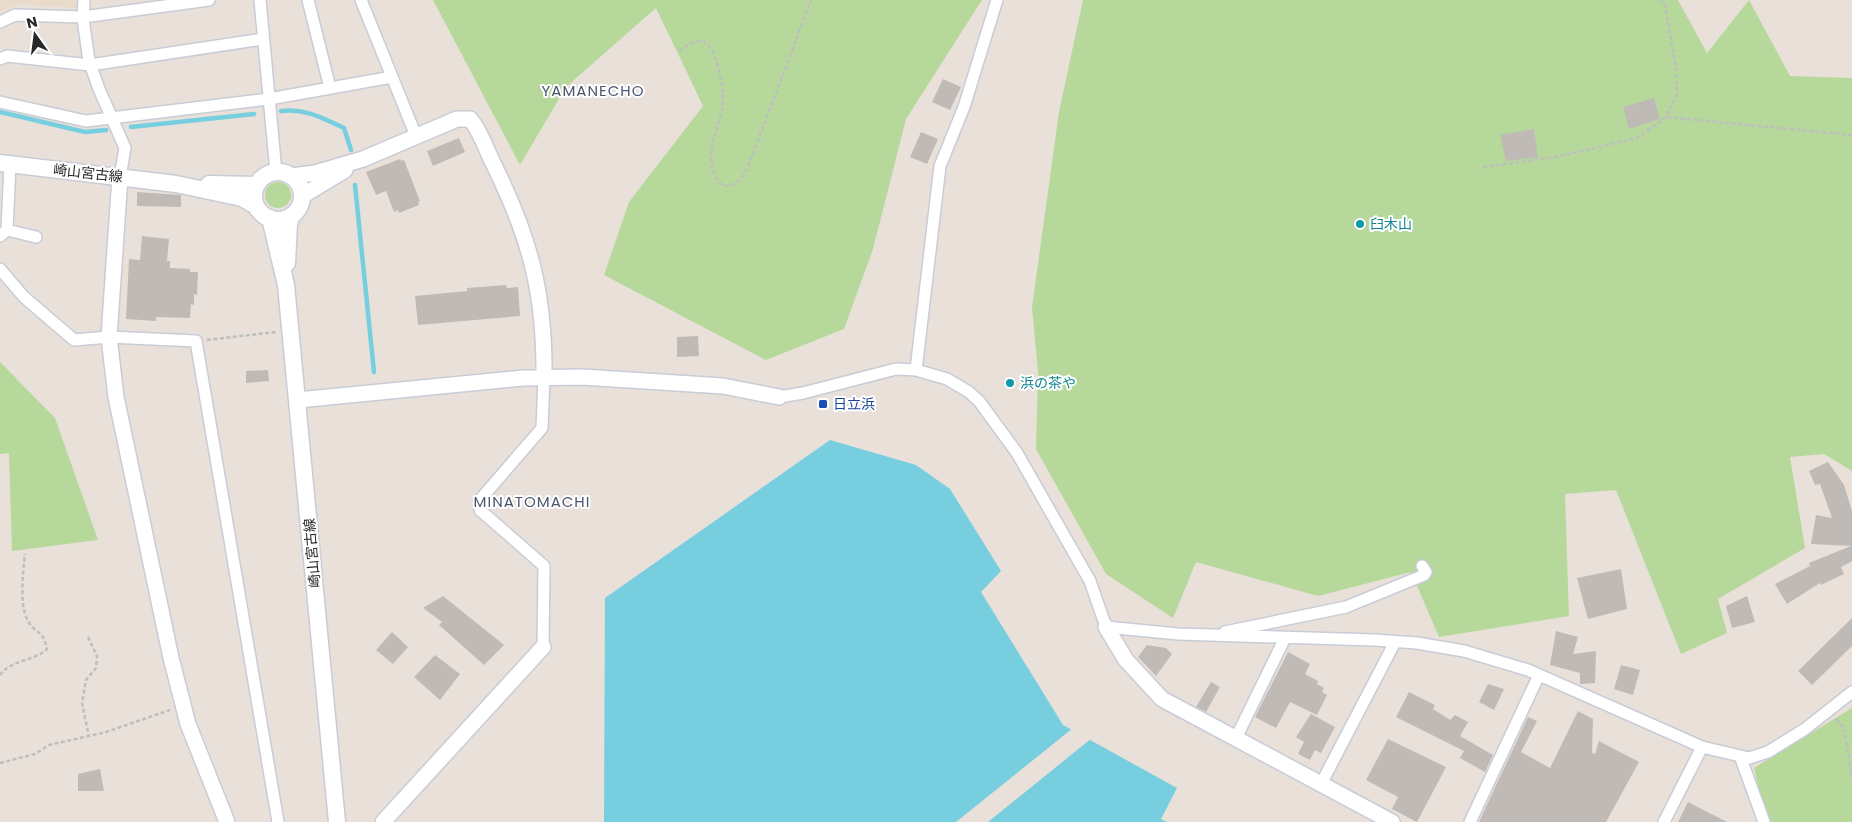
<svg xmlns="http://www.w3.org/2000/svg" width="1852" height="822" font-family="Poppins,'Noto Sans JP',sans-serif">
	<rect width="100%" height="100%" fill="#e8e0d9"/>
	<path fill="#e8dbca" d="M0,0h77v8l-57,-4 -20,7z"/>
	<path fill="#b6d99b" d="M433,0h549l-76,119 -33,130 -29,80 -78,31 -162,-85 25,-73 74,-96 -47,-98 -90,79 -46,78z
		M1083,0h595l29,53 42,-53 41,76 62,2v393l-28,-17 -34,3 15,91 -87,51 9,34 -46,21 -65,-164 -51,4 4,122 -130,21 -28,-65 -93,24 -122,-34 -23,56 -67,-44 -70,-125 2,-77 -6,-65 27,-195z
		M265 195a13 13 0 1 1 26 0a13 13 0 1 1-26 0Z
		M0,362l55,56 43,122 -86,11 -3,-98 -9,1z
		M1852,708v114h-81l-8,-14 -9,-40z"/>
	<path fill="#77cedf" d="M830,440l86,25 34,24 51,82 -20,21 82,133 114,63 -16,31 6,3h-563l1,-224z"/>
	<path fill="#e8e0d9" d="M1073,728l19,10 -104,84h-32z"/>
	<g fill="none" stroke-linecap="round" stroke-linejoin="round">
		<path stroke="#77cedf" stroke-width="4.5" d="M281,111c24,-3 41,7 63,17l7,22
			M0,112l85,20 21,-2
			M131,127l123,-13
			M355,185l19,187"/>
	</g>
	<path fill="#c0bab6" d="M943,79l18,8 -11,23 -18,-8z
		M1654,98l6,21 -31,10 -6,-22z
		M1534,129l4,28 -32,4 -6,-26z
		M921,132l17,7 -11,25 -17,-7z
		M459,138l6,14 -32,14 -6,-15z
		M400,159l1,2 3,-1 16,41 -2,1 1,3 -20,8 -1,-3 -4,2 -8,-21 -10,4 -10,-23z
		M137,192l44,3v12l-44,-1z
		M142,236l27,3 -2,22h3v7l20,1v3h8l-1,23 -3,-1v11l-3,-1 -1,14 -34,-1v4l-30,-2 3,-60 11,1z
		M506,285l1,3 11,-1 2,29 -102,9 -3,-29 52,-5v-3z
		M698,336l1,20 -22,1v-20z
		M268,370l1,11 -23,2v-12z
		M1828,462l16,23 8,26v50l-11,6 3,7 -23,11 -1,-2 -33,21 -12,-20 35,-18 -1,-3 42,-17 -40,-2 5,-29 16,3 -12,-34 -5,1 -6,-14z
		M1621,569l6,40 -39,10 -11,-41z
		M443,596l61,49 -20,20 -45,-40 3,-3 -19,-14z
		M1747,596l8,26 -23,6 -6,-22z
		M1852,618v28l-40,39 -14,-14z
		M1556,631l22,6 -5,17 23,-3 -1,32 -15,1v-11l-30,-8z
		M392,632l16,15 -15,17 -17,-14z
		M1147,645l19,3 6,6 -16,22 -18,-19z
		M1288,652l22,12 -5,10 13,7 -1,3 7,4 -2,4 5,3 -10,20 -27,-13 -14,26 -21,-11z
		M435,655l25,19 -20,26 -26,-23z
		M1621,665l19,5 -7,25 -19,-6z
		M1211,682l9,5 -14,25 -10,-5z
		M1488,684l16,5 -10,21 -15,-8z
		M1409,692l26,13 -2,4 17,11 5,-5 13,7 -8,14 33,19 -8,17 -25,-14 4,-7 -68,-34z
		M1578,711l15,8 -1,34 3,1 4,-13 40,21 -33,60h-127l49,-105 9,4 -16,31 29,16z
		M1311,714l24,13 -14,26 -6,-3 -5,10 -12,-6 6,-12 -8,-5z
		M1388,739l58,28 -29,55 -25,-13 6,-12 -32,-17z
		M100,769l4,22h-26v-17z
		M1688,802l39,20h-49z"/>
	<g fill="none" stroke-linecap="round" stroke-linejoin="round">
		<g stroke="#c8ccd7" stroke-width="14">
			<path id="minor" d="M84,0l-1,19 6,42 10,28 26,59 -5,29
				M260,0l16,172
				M308,0l22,88
				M361,0l55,136
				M0,22l15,-7 68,2 126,-17
				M0,59l7,-3 83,9 173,-26
				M0,102l86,19 183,-22 123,-22
				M7,230l29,7
				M0,236l7,-6 3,-66
				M0,269l24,28 50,43 35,-3 87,4 82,481
				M916,370l24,-204 24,-59 33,-107
				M779,397l24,-4 93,-24 20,1 31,9 22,13 10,9 38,52 73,128 16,46 72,7 196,6 43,3 47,8 64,19 174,77 47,11 19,-6 37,-23 47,-37
				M1225,632l121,-25 78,-32 2,-3 -4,-6
				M543,647l1,-81 -64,-56 -1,-9 63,-73 2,-51
				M1236,738l49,-100
				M1740,756l24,66
				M1321,784l74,-142
				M1470,822l69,-147
				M1664,822l38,-75"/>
		</g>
		<g stroke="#c8ccd7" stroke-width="18">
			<path id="tertiary" d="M292,176l23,-3 48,-14 94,-40h13c10,11 16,30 23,44 37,75 52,130 51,214
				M120,177l-11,160 7,60 55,261 17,66 39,98
				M302,196l43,-26
				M298,400l225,-22 59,-1 141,9 56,11
				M1106,627l20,33 36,39 230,123
				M383,822l160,-175"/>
		</g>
		<g stroke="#c8ccd7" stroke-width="19">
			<path id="secondary" d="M0,163l176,21 66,14 14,8
				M254 196a24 24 0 1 1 48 0a24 24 0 1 1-48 0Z
				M209,184l48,1
				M270,218l16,67 51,537
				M287,263l2,-40 3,-8"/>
		</g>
		<path stroke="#bebebe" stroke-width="2.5" stroke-dasharray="4 2.5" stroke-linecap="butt" d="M679,50c7,-4 16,-11 25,-8 13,5 20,48 19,60 -3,27 -25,60 0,84 13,0 20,-8 25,-19l63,-167
			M1667,117l185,18
			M1483,167l73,-10 81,-19 29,-21 11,-23 -1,-26 -11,-62 -4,-6
			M207,340l69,-8
			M88,637l9,19 -1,12 -10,12 -4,23 7,34
			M0,675c11,-16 34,-13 47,-26 -4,-20 -11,-14 -19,-28 -9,-15 -5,-50 -3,-67
			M1836,719l8,9 8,50
			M0,763l35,-9 14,-9 57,-13 64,-22"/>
		<use href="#minor" stroke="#fff" stroke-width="11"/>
		<use href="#tertiary" stroke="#fff" stroke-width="15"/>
		<use href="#secondary" stroke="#fff" stroke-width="16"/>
	</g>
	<g fill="#0f9aa8" stroke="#fff" stroke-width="2">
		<circle cx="1360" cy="224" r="5"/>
		<circle cx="1010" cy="383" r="5"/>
	</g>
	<rect fill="#1a4fb4" stroke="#fff" stroke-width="2" x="818" y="399" width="10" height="10" rx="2.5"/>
	<g text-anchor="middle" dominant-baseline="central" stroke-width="4" stroke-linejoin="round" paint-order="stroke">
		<g font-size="14" fill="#272727" stroke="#fff">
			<text transform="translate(88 173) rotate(6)">崎山宮古線</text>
			<text transform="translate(312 553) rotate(-95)">崎山宮古線</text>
		</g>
		<g font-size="14" fill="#0d838f" stroke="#fff" text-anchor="start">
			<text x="1370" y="224">臼木山</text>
			<text x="1020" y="383">浜の茶や</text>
		</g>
		<g font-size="14" fill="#164399" stroke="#fff" text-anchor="start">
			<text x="833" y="404">日立浜</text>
		</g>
		<g font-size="15" letter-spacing="1" fill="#4d5771" stroke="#fff">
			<text x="593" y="90">YAMANECHO</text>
			<text x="532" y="501">MINATOMACHI</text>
		</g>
	</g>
	<g transform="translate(35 35) rotate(346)" stroke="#ffffff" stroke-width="4" paint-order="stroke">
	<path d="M0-4L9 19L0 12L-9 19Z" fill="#272727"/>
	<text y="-8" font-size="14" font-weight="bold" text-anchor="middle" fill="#272727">N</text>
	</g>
</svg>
